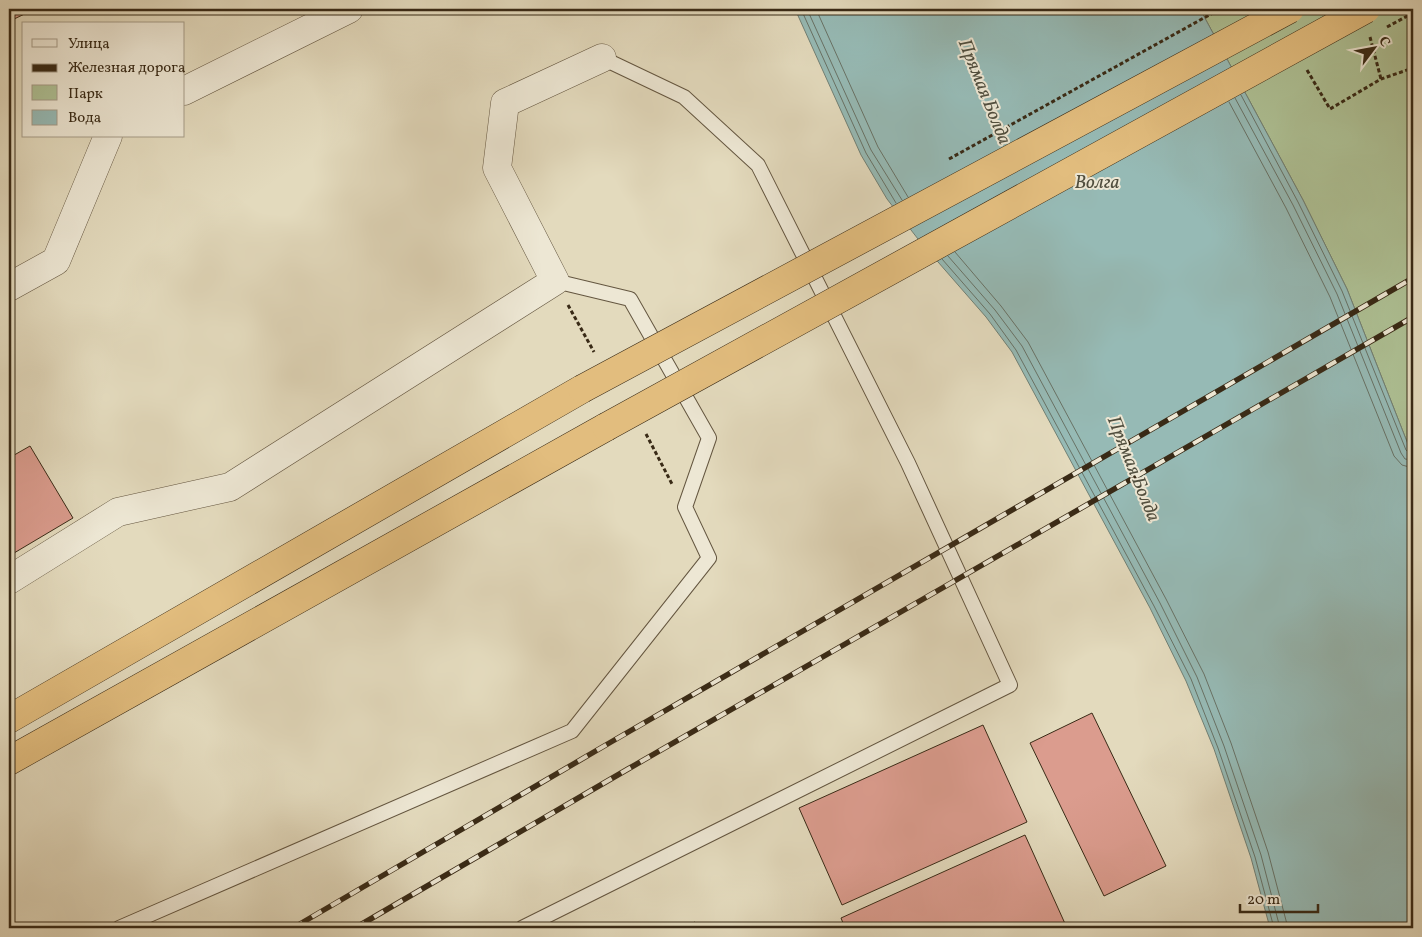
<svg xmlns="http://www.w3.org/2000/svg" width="1422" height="937" font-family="Vollkorn,serif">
	<rect width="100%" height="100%" fill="#e3dabd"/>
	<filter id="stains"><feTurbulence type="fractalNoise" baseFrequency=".004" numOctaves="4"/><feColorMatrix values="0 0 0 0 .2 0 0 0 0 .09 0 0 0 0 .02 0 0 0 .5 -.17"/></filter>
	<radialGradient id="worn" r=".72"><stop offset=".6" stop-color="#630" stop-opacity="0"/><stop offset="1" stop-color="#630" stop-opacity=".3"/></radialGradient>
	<path fill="#aec195" stroke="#747656" d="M1200,9h213v448l-66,-168 -44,-89z"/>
	<path fill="#96bab5" stroke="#718075" d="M795,9h405l103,191 44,89 66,168v471h-143l-19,-70 -37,-109 -28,-68 -36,-73 -138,-256 -26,-35 -68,-78 -31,-40 -26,-44z"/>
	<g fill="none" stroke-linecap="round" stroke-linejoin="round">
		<path stroke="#687266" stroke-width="1" d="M801,9l65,144 30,50
			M807,9l64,141 31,50
			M816,9l62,138 30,50
			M1241,95l57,107 44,89 64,159 3,3 4,1
			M1235,98l58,107 44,89 64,159 4,6 8,1
			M1229,102l57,106 44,89 64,159 8,9 11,3
			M955,252l46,54 27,36 138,257 38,75 27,69 37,109 20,76
			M948,256l47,54 27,36 138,257 37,74 27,69 37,109 19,73
			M942,259l48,55 26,36 138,256 37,73 27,69 37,109 19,71"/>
	</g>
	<path fill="#db9c8e" stroke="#392a16" d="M9,9h26l-23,11 -3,-7z
		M237,9h12l-9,5z
		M30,446l43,72 -64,38v-98z
		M1092,713l74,153 -62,30 -74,-153z
		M983,725l44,97 -185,83 -43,-97z
		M1025,835l42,93h-222l-4,-10z
		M695,922l3,6h-16z"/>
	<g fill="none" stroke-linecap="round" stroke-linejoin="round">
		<g stroke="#645640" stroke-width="16">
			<path id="service" d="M119,928l453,-197 137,-173 -24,-51 24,-69 -79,-139 -75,-18
				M522,928l488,-243 -102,-222 -150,-298 -74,-68 -82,-39"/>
		</g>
		<g stroke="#645640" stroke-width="29">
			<path id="minor" d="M184,91l165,-82
				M9,287l47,-26 52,-125
				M9,580l109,-68 112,-25 325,-206 -58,-113 8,-65 97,-45"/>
		</g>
		<g stroke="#392a16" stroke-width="29">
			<path id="trunk" d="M9,719l573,-330
				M9,761l597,-334"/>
		</g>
		<path stroke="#392a16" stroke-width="3" stroke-dasharray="4 2.5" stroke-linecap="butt" d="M1370,37l11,42
			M1307,70l23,39 51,-30 32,-11
			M568,305l26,47
			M646,434l26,50"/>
		<use href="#service" stroke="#ede7d4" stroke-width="14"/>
		<use href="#minor" stroke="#ede7d4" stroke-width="28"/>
		<use href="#trunk" stroke="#e2bd7e" stroke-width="28"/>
		<g stroke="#392a16" stroke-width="5.5">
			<path id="rail" d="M293,928l318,-186 802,-464
				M355,928l273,-159 785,-452"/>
		</g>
		<use href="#rail" stroke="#ede7d4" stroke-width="4" stroke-dasharray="11" stroke-linecap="butt"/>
		<g stroke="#392a16" stroke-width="29" stroke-linecap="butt">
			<path id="trunk-bridge" d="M582,389l708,-380
				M606,427l760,-418"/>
		</g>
		<path stroke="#392a16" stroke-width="3" stroke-dasharray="4 2.5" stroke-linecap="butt" d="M1387,27l26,-14
			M949,159l271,-150"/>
		<use href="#trunk-bridge" stroke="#e2bd7e" stroke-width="28"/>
	</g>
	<g text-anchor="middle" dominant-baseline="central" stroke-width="4" stroke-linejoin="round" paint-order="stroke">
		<g font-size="19" font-style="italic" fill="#504e3e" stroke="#ede7d4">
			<text transform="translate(984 92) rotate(68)">Прямая Болда</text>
			<text x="1097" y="183">Волга</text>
			<text transform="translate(1133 469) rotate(68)">Прямая Болда</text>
		</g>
	</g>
	<rect width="1422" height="937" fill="none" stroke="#e3dabd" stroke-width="30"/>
	<rect x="10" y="10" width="1402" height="917" fill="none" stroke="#392a16" stroke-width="2.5"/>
	<rect x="15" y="15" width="1392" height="907" fill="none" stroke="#392a16"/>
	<rect x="22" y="22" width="162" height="115" fill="#ede7d4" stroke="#a59b88"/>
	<rect x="32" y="39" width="25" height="8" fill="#ede7d4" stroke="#a59b88"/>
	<text x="68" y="48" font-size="15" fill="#392a16">Улица</text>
	<rect x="32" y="64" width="25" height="8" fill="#392a16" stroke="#a59b88"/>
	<text x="68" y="72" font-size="15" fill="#392a16">Железная дорога</text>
	<rect x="32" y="85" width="25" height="15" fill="#aec195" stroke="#a59b88"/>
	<text x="68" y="98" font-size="15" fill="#392a16">Парк</text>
	<rect x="32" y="110" width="25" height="15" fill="#96bab5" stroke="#a59b88"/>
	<text x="68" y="122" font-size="15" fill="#392a16">Вода</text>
	<g transform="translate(1374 48) rotate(58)" stroke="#ede7d4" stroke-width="4" paint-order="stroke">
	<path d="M0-4L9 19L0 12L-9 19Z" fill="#392a16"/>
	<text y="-8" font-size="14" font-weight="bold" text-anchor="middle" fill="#392a16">С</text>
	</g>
	<path d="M1240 904v8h78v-8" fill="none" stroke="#392a16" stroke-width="2.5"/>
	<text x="1247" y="904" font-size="15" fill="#392a16" stroke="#ede7d4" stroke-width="4" paint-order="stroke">20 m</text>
	<rect width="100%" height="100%" filter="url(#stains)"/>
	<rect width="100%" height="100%" fill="url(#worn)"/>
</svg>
